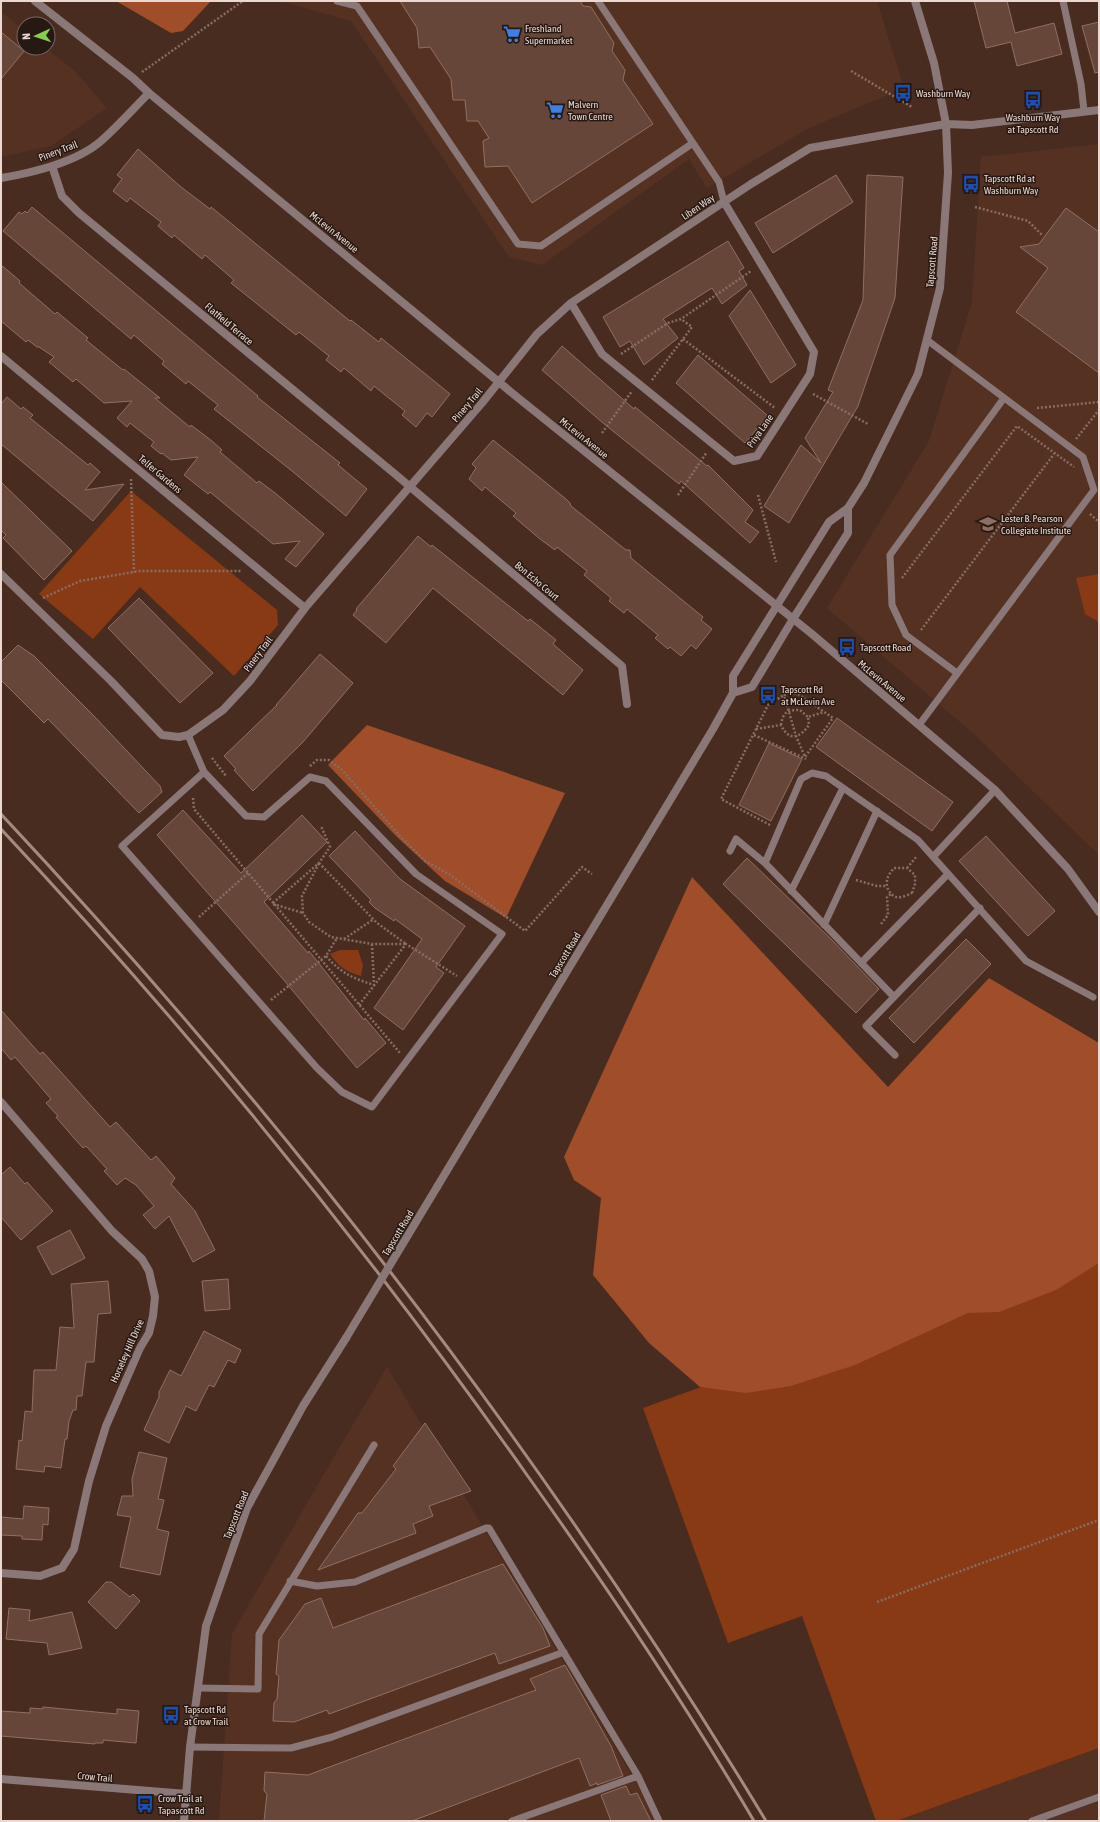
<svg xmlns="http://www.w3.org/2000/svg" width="1100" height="1822" font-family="'Asap Condensed',sans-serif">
	<rect width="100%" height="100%" fill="#492c20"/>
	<path fill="#553122" d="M280,1h597l27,87 -95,40 -102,60 -18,-29 -147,106 -33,-8 -158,-236z
		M1,12l23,18v18h22l30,24 31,36 -56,38 -50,11z
		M1099,144v711l-125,-121 -147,-126 102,-167 43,-139 9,-145z
		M387,1367l272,454h-440l13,-187 89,-155z
		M1099,1748v73h-203z"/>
	<path fill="#883a15" d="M131,491l146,119 1,15 -44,51 -94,-89 -47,52 -54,-45z
		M1099,574v48l-14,-8 -9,-36z
		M340,950h18l5,15 -2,11c-15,-4 -23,-10 -31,-22z
		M1099,1243v505l-203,73h-20l-74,-205 -74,27 -85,-235z"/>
	<path fill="#a04d29" d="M116,1h95l-28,30 -12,2z
		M367,725l198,68 -59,125 -61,-37 -48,-44 -69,-72z
		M692,877l196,210 101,-109 110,65v220l-43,27 -57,22 -31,1 -113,52 -64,21 -45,7 -46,-6 -51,-44 -56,-68 8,-77 -27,-18 -10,-23z"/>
	<path fill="#664639" stroke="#916f61" d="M400,1h180l3,5 8,1 23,36 -2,8 13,19 -2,10 30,44 -121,79 -24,-37 -23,1 -2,-26 6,-3 -11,-17h-11l-2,-21h-12l-2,-21 -21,-32 -11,1 -2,-20z
		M974,1h33l8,32 39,-10 8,31 -45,12 -6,-24 -25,6z
		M1099,22v50l-4,1 -13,-47z
		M1,32l23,19 -23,28z
		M138,149l43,38 29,22 1,-2 139,114 1,-1 28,22 2,-4 69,56 -18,23 -5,-4 -11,14 -14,-12 3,-4 -31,-25 -3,5 -27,-23 -3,4 -15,-12 3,-4 -30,-24 -3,3 -65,-52 3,-3 -29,-25 -3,4 -28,-24 -2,3 -14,-12 3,-4 -31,-24 -3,4 -14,-11 9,-12 -5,-4z
		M836,175l17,27 -80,51 -18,-30z
		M867,175l36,2 -8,121 -37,108 -69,117 -25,-17 37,-61 20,18 -16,-25 28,-46 -5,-2 35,-90z
		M32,207l226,189 -1,1 83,66 -2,2 29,24 -21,27 -54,-45 -78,-62 4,-4 -30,-24 -2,3 -24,-20 2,-3 -30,-26 -3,4 -128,-108 16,-19 3,2 3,-3 2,2z
		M1066,208l33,24v141l-83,-61 32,-44 -28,-21 19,-3z
		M728,241l16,27 -5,3 8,14 -25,19 -10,-16 -49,31 15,19 -34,27 -14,-24 -10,6 -17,-30z
		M1,265l19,16 -1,2 36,31 2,-2 31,26 -2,2 22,18 15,12 1,-1 36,29h-5l7,6 28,23 1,-2 21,16 10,9 -2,2 37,31 2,-2 16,12 49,41 -28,33 -11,-8 15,-18 -27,3 -63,-52 -2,2 -24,-19 14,-18 -27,3 -9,-7 -1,1 -10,-8 3,-4 -24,-19 -3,4 -10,-9 15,-17 -28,2 -28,-24 -3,3 -24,-20 5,-5 -15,-10h-2l-9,-7 -2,2 -25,-21z
		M750,290l46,75 -25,18 -42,-67z
		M562,346l72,63 1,-2 72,59 1,-1 45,45 -8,12 14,10 -9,11 -69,-62 -2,3 -76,-61 -61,-53z
		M698,355l70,61 -23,27 -69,-60z
		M7,397l14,12 2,-2 10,8 -3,3 58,47 2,-2 10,9 -15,18 39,-6 -31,37 -92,-77v-40z
		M493,440l73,59 4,4 1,3 55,44h4l1,8 72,59 -2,3 11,9 -16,20 -5,-4 -10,11 -11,-9 -2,2 -13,-11 3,-3 -31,-26 -3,4 -15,-12 2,-3 -27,-23 3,-4 -30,-24 -2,3 -15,-11 -27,-23 3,-3 -31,-26 -3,4 -13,-12 7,-11 -4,-4z
		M1,482l71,69 -28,29 -41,-42 3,-3 -5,-5z
		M418,536l13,11 1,-2 96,76 2,-2 26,21 -3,4 30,26 -20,25 -130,-107 -47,55 -33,-28 4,-5 -1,-1z
		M139,598l74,75 -33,30 -72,-75z
		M18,645l16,11 59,59 67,71 2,6 -23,21 -91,-94 -4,4 -43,-43v-18z
		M320,654l33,29 -50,59 -50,49 -19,-21 2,-1 -12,-13 53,-51h-1z
		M837,718l116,84 -21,29 -116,-84z
		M769,743l33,16 -31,62 -32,-16z
		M183,810l58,63 61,-58 25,27 -63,60 44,51 1,-2 55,69 1,-2 21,25 -29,25 -74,-89 -126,-144z
		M355,831l45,48 65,47 -29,41 8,6 -41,57 -29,-22 48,-69 -27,-20 -1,2 -19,-13 -6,-6 2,-2 -42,-44z
		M986,836l69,75 -27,25 -69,-75z
		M747,858l84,81 48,50 -23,24 -133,-129z
		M966,939l25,25 -77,79 -25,-25z
		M1,1010l39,44 3,-2 67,75 6,-5 35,38 5,-4 19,22 -4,6 24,27 20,39 -22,12 -24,-46 -14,13 -12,-14 11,-9 -18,-21 -11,-7 -8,7 -13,-14 3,-2 -21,-23 -3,2 -9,-10 -18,-21 2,-1 -12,-13 5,-4 -36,-42 -4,3 -10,-12z
		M10,1167l15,17 2,-2 26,29 -32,29 -20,-23v-42z
		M70,1230l15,28 -33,17 -15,-28z
		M228,1279l2,30 -25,2 -3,-30z
		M108,1281l3,32 -13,1 -4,48h-8l-4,34h-5l-1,14h-3l-4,11 -2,18h-2l-4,29 -16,-2 -1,6 -28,-3 3,-29 3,1 3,-30 7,1 2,-42h22l4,-43 14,1 -3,-44z
		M204,1331l37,19 -6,13 -7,-3 -14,27 -5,-2 -13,26 -10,-5 -17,37 -25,-13 15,-33v-5l11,-22 11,6z
		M425,1423l46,68 -42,15 4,10 -20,8 3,9 -98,37 40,-57h4l34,-44 -3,-3z
		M139,1452l28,6 -9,41 6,1 -7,29 12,3 -9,43 -40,-8 11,-50 -14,-2 5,-19h11l-1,-17z
		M24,1506l25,2 -1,17 -5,-1 -1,16 -20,-1v-3l-21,-1v-18l22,2z
		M503,1564l40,64 7,18 -51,18 -4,-11 -166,61 -2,-4 -33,12 -21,-1 1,-18 3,-4 2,-23 -3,-2 3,-34 26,-36 16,-6 12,30z
		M106,1582h5l19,15 3,-3 7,7 -24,28 -28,-27z
		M9,1608l21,2 -1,11 43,-9 10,36 -33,7 -2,-12 -41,-4z
		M565,1665l46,81 12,30 -26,9v-2l-7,3 -11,-28 -167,63h-148l3,-27 -3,-3 1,-19 43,3 228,-85 -6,-11z
		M43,1707l74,7v-5l22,2 -3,32 -33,-3v3h-8v1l-94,-8v-25l29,2v-5l13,1z
		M626,1786l4,9 7,-2 14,28h-40l-10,-26z"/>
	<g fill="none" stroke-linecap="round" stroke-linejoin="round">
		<path stroke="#876d63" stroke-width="2.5" stroke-dasharray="2 2" stroke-linecap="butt" d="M851,71l61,36
			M142,72l101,-71
			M975,207l53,14 14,14
			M683,339l92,69
			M621,354l47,-31 13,-4 70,-48
			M652,380l40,-53 -11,-8
			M813,394l55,30
			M1037,408l62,-6
			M602,433l30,-42
			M1076,439l23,-29
			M131,479l3,93
			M678,495l29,-43
			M758,495l18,67
			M1090,514l9,8
			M902,578l115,-152 57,41
			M43,598l37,-17 60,-10h101
			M921,630l133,-176
			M790,693l8,1 35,24 -28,39 -9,-21 -12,-41z
			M781,725c2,-13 6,-15 19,-15l8,7
			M756,729l25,-4c8,17 19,13 28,0l-1,-8 16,-5
			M754,735l52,24
			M212,758l14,18
			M310,766l7,-6h12l13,10 59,67 24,24 24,13 76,57 57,-64 10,7
			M193,798l1,11 206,244
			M770,825l-49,-26 47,-94 16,-10
			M319,863l58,60 29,21h-34l-41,-7 -22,-15 -6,-9 -1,-17z
			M907,868l10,-12
			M856,880l21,6h9
			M912,893l3,-9v-9l-8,-7h-13c-6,7 -10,14 -5,23 2,3 4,5 7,6 6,1 12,-2 16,-4
			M273,903l46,-40 11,-16 -9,-21
			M273,904l30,9
			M199,917l49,-44
			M881,924l7,-9 -1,-18 4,-3
			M344,939l30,-20
			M326,956c15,17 26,22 48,29l-2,-41
			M271,1000l55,-44 11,-18
			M359,1005l47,-61 51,32
			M877,1602l222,-82"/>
		<path stroke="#8a7878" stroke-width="7" d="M337,1l20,5 161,238 23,2 152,-103
			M598,1l121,181 5,20
			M1063,1l18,83 3,27
			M957,673l-51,-38 -14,-30 -2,-50 114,-157
			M919,725l175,-235 -11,-33 -156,-117
			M188,735l16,37 42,44 18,1 46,-40 16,4 90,93 86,60 -130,173 -30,-15 -25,-24 -195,-222 82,-74
			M730,851l6,-12 29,24 129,134
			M933,857l62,-67
			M765,863l36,-84 11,-6 14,3 92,64 108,121 67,36
			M791,891l52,-103
			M824,925l53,-114
			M861,963l87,-89
			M895,1055l-29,-29 114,-118
			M290,1581l27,5 38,-4 131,-54h3l149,248 21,45
			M198,1688l60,1 1,-55 115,-189
			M190,1747l101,1 41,-11 232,-85
			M512,1821l126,-45
			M1032,1821l67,-24"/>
		<path stroke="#8a7878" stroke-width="8" d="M52,166l10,30 17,17 316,261 227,192 5,38
			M1,178c31,-5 76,-16 100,-37 17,-15 32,-32 48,-48
			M571,303l31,51 132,107 23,-5 53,-82 4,-22 -90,-150
			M1,356l304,252
			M1,574l110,107 51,54 17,2 9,-2 35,-25 27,-29 55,-73 177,-205 55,-69 34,-31 180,-119 59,-36 136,-24
			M1,1102l111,129 30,28 7,12 6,26 -2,19 -4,17 -9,15 -34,78 -17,55 -15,68 -12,19 -22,8 -39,-3"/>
		<path stroke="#8a7878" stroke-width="8" d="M35,1l98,77 16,15 368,304 295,237 183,156 73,79 31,43
			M946,124l26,1 127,-15
			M733,693l19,-6 41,-68 55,-86v-25
			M437,1187l276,-458 20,-36v-17l96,-154 19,-14 16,-25 54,-109 22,-86 8,-115 -2,-49 -12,-61 -19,-62
			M1,1779l186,15
			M184,1821l6,-74 16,-121 41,-118 56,-102 43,-68"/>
		<path stroke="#a38b81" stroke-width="3" d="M1,814c289,309 546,644 765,1007
			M1,829c190,203 366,419 526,646 80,112 157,227 227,346"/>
		<path stroke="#8a7878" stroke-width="8" d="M346,1338l91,-151"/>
	</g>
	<defs>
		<g id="supermarket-bare" transform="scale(1.38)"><path d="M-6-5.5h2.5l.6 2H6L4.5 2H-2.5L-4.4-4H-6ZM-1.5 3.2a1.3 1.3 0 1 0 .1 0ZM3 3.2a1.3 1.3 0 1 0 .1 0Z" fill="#3f7fe0" stroke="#261813" stroke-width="2.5" paint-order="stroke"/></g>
		<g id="bus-bare" transform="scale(1.38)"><path d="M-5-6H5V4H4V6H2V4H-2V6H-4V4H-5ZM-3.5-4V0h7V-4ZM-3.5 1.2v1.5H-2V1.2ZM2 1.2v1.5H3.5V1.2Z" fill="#1a4fb4" stroke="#261813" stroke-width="2.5" paint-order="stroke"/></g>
		<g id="school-bare" transform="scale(1.38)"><path d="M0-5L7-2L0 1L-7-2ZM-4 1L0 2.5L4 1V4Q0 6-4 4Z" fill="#8d6e63" stroke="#261813" stroke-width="2.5" paint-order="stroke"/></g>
	</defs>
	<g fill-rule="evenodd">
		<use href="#supermarket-bare" x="512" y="34"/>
		<use href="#bus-bare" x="903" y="93"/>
		<use href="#bus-bare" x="1033" y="100"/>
		<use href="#supermarket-bare" x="555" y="110"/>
		<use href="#bus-bare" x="971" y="184"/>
		<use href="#school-bare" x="988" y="524"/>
		<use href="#bus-bare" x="847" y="647"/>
		<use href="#bus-bare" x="768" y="695"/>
		<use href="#bus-bare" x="171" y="1715"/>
		<use href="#bus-bare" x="145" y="1804"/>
	</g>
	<g text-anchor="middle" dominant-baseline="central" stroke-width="3" stroke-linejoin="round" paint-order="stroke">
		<g font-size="10" fill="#ebd8d0" stroke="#261813" text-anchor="start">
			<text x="525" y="28">Freshland<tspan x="525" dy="12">Supermarket</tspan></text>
			<text x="916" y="93">Washburn Way</text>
			<text x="568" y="104">Malvern<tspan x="568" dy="12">Town Centre</tspan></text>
			<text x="1033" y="117" text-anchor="middle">Washburn Way<tspan x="1033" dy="12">at Tapscott Rd</tspan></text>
			<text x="984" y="178">Tapscott Rd at<tspan x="984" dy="12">Washburn Way</tspan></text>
			<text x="1001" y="518">Lester B. Pearson<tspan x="1001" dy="12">Collegiate Institute</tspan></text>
			<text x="860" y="647">Tapscott Road</text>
			<text x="781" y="689">Tapscott Rd<tspan x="781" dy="12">at McLevin Ave</tspan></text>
			<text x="184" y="1709">Tapscott Rd<tspan x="184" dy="12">at Crow Trail</tspan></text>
			<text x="158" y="1798">Crow Trail at<tspan x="158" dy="12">Tapascott Rd</tspan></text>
		</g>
		<g font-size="10" fill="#ebd8d0" stroke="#261813">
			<text transform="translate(58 151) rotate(-21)">Pinery Trail</text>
			<text transform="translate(698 207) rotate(-34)">Liben Way</text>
			<text transform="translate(334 232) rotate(39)">McLevin Avenue</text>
			<text transform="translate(932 262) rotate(-85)">Tapscott Road</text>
			<text transform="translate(229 324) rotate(40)">Flatfield Terrace</text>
			<text transform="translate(467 405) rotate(-50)">Pinery Trail</text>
			<text transform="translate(760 431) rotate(-55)">Priya Lane</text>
			<text transform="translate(584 438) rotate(39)">McLevin Avenue</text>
			<text transform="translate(160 474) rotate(40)">Telfer Gardens</text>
			<text transform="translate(537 581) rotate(40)">Bon Echo Court</text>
			<text transform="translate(258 654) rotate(-53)">Pinery Trail</text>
			<text transform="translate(882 681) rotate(40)">McLevin Avenue</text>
			<text transform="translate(565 955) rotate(-59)">Tapscott Road</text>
			<text transform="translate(398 1233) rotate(-59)">Tapscott Road</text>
			<text transform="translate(127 1351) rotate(-66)">Horseley Hill Drive</text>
			<text transform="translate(236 1515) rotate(-68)">Tapscott Road</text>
			<text transform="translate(95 1777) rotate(5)">Crow Trail</text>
		</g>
	</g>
	<rect width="1100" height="1822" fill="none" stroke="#ebd8d0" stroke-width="4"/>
	<g transform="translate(36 36) rotate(267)"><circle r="19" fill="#261813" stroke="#75655f"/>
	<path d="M0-3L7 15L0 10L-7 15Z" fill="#86cf4b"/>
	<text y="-6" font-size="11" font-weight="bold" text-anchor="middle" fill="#ebd8d0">N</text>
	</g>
</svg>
